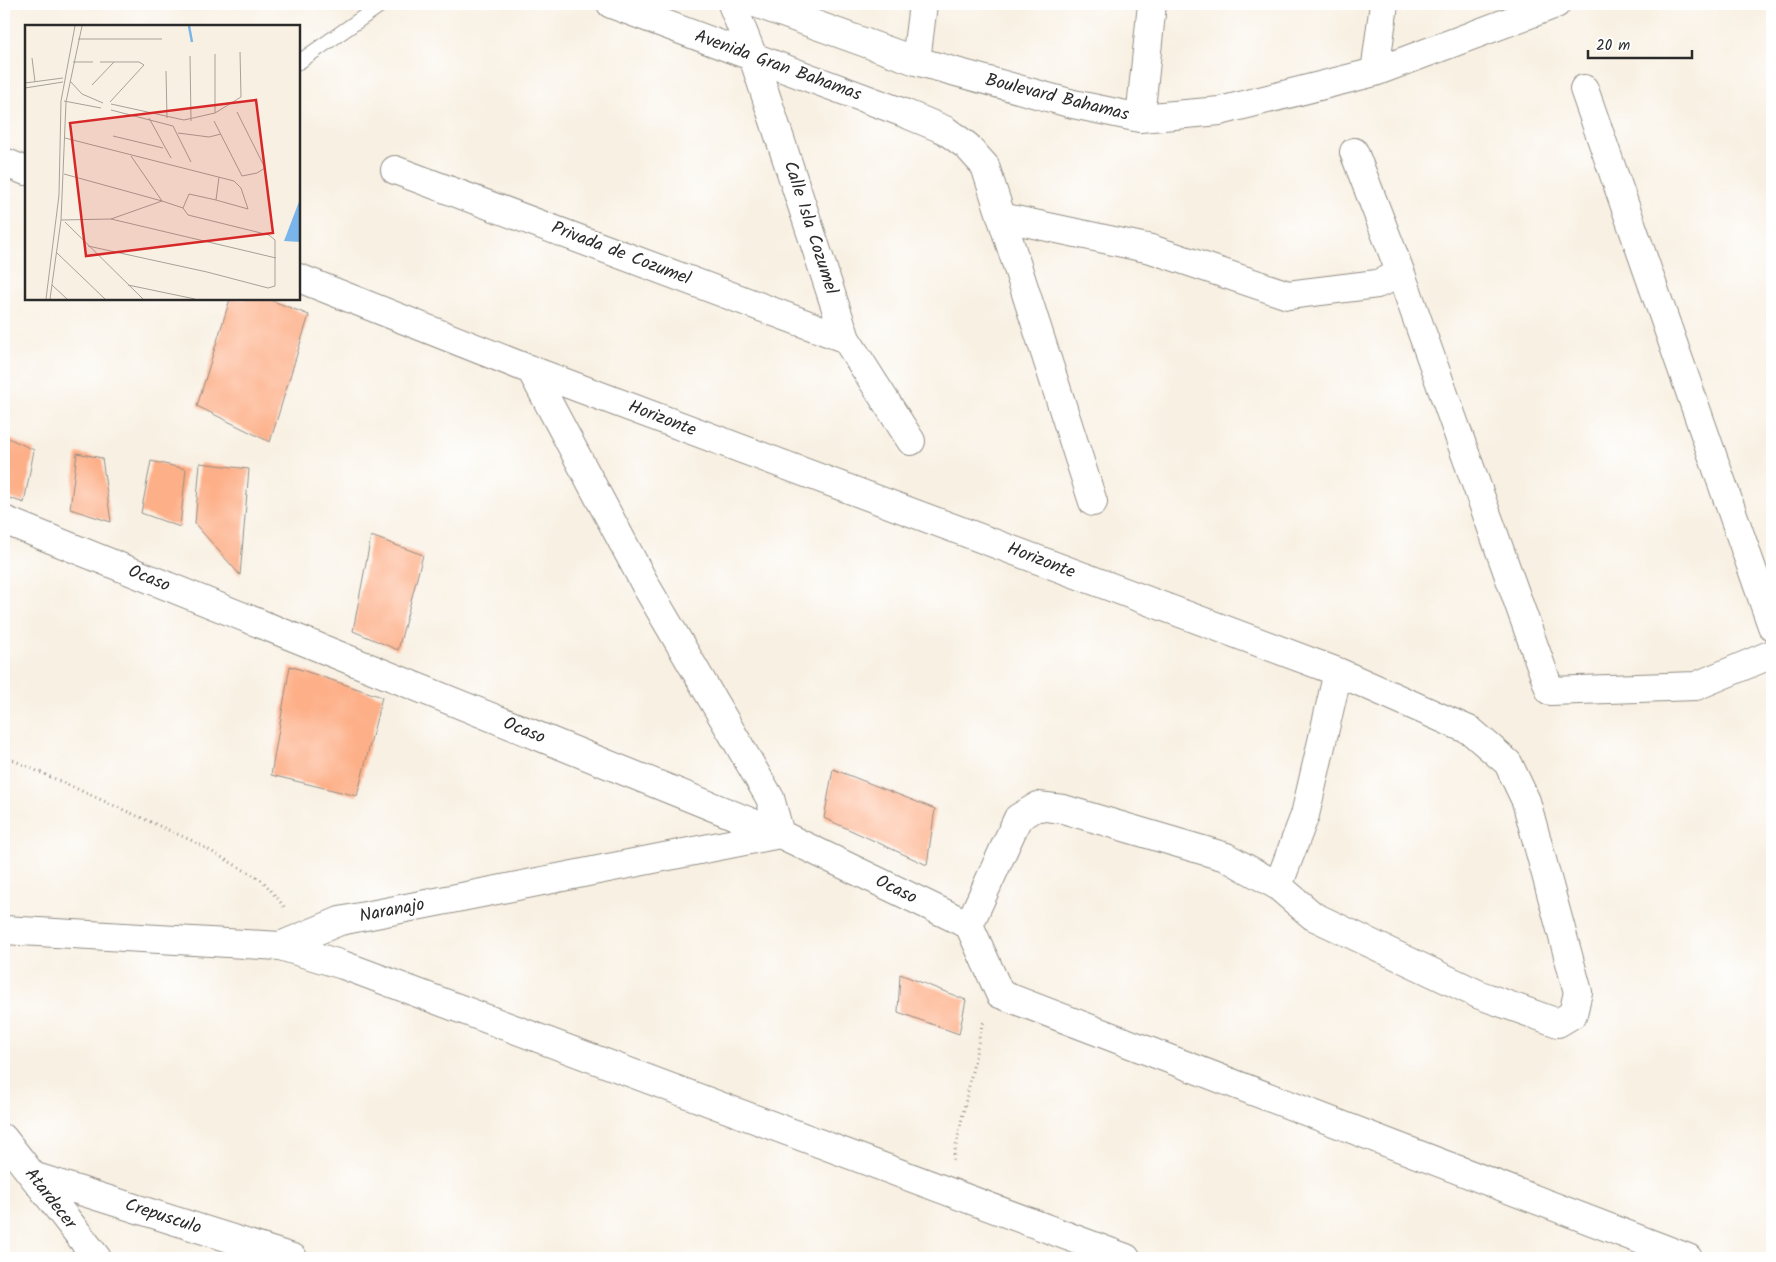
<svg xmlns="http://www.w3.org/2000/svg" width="1776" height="1262" font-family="Kalam,sans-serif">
	<rect width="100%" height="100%" fill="#fff"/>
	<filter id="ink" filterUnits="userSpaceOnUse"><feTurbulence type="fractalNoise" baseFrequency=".02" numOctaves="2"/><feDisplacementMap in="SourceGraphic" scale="10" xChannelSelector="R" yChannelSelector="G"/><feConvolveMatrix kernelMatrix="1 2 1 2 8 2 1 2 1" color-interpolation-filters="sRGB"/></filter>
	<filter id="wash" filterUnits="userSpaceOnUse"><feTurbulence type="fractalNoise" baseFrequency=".0096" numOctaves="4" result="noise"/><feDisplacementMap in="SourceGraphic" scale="20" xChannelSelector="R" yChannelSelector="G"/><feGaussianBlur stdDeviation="1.12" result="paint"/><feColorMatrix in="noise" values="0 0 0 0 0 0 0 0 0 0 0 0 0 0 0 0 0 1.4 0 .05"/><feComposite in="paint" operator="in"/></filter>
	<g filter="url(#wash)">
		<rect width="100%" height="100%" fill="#f8f0e2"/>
		<g id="blocks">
			<path fill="#fdaf87" d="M230,299h38l41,16 -39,127 -73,-36z
				M4,436l30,14 -10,53 -20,-7z
				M77,453l25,5 9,64 -41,-13z
				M151,461l35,8 -6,58 -39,-14z
				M200,463l49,6 -9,106 -45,-51z
				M371,536l52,19 -25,95 -45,-19z
				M290,666l92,31 -25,99 -86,-21z
				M833,769l102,40 -8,56 -103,-47z
				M900,974l66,26 -7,34 -61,-22z"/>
		</g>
	</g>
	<g filter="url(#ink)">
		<use href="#blocks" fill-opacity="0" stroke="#928e86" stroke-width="1"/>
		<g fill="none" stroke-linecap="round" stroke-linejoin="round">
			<g stroke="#928e86" stroke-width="16">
				<path id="service" d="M299,62l83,-58"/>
			</g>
			<g stroke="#928e86" stroke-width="30">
				<path id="minor" d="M611,4l293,109 41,17 22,16 18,20 108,336
					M732,4l21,53 93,282 65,102
					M758,4l158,57 157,43 67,14 80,-7 155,-39 181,-68
					M916,61l7,-57
					M1375,72l9,-68
					M1584,89l188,537
					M1140,118l12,-114
					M1354,152l47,122 149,417 146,-5 76,-32
					M4,162l22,9
					M395,170l451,169
					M1001,217l150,32 137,46 89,-11 24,-10
					M299,278l232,92 807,302 133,59 37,32 18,38 52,191 -5,22 -15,9 -78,-28 -167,-79 -35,-30
					M4,520l776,314 189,91 31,69 688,264
					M969,925l49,-107 20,-12 25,3 163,48 52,29 27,-71 33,-143
					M4,930l276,16 60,-25 440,-87 -10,-36 -124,-212 -115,-216
					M280,946l63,19 783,293
					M4,1139l93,119
					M33,1176l260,82"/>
			</g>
			<path stroke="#928e86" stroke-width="3" stroke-dasharray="1 4" stroke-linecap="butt" d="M4,756l191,86 68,39 23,28
				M953,1160l29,-135 3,-5"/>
			<use href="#service" stroke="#fff" stroke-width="14"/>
			<use href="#minor" stroke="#fff" stroke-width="28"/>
		</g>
	</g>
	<g text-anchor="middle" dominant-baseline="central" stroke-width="4.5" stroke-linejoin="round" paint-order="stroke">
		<g font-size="18" fill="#2b2b2b" stroke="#fff">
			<text transform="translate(778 66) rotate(20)">Avenida Gran Bahamas</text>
			<text transform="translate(1057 98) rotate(14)">Boulevard Bahamas</text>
			<text transform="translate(810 228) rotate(72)">Calle Isla Cozumel</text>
			<text transform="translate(621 254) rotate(21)">Privada de Cozumel</text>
			<text transform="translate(662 419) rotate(21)">Horizonte</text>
			<text transform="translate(1041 561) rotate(21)">Horizonte</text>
			<text transform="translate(149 579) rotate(22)">Ocaso</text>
			<text transform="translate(524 731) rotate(22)">Ocaso</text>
			<text transform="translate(896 890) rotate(26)">Ocaso</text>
			<text transform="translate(392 911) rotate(-11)">Naranajo</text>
			<text transform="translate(50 1199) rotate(52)">Atardecer</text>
			<text transform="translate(163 1217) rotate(18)">Crepusculo</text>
		</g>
	</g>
	<g transform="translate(25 25)">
		<rect width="275" height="275" fill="#f8f0e2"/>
		<path d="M275,174v43l-16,-1z" fill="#79b5eb"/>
		<path fill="none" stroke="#79b5eb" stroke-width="2.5" d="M164,1l3,16"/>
		<path fill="none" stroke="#a6a199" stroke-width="1" d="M53,14h84M165,31l1,65M7,33l3,24M48,37h20M75,37h39l5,3 -34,37M141,46l1,47M45,56l12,13 21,9M0,58l38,-5M67,60l22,-23M0,63l38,-6M39,76l37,7M86,79l73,16 31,-7 26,-16 -1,-45M86,85l62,16 18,36M190,88v-59M124,93l22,40M189,96l28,55 15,-3 8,-5 -28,-56M153,108l31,4 12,-3M88,111l50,12M40,113l169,43 7,7 7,21 -32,-9M39,149l98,27 21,7 5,7 81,20 6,5v46l-7,2 -61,-16 -119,-26M158,183l6,-14 27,6 3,-23M86,194l165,39M36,195l50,-1 51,-18 -31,-45M40,197l78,77M32,228l48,46M27,260l15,14M103,260l67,14M21,274l13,-104 2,-94 14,-75M25,274l11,-79 5,-118 16,-76"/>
		<path fill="#d62828" fill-opacity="0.15" stroke="#d62828" stroke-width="2.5" d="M231,75l17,133 -187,23 -16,-133z"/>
		<rect width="275" height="275" fill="none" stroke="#2b2b2b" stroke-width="2.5"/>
	</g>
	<rect width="1776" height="1262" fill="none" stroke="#fff" stroke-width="20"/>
	<path d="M1588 50v8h104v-8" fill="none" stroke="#2b2b2b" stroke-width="2.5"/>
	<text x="1596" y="50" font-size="15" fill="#2b2b2b" stroke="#ffffff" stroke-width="4" paint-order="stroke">20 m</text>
</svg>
